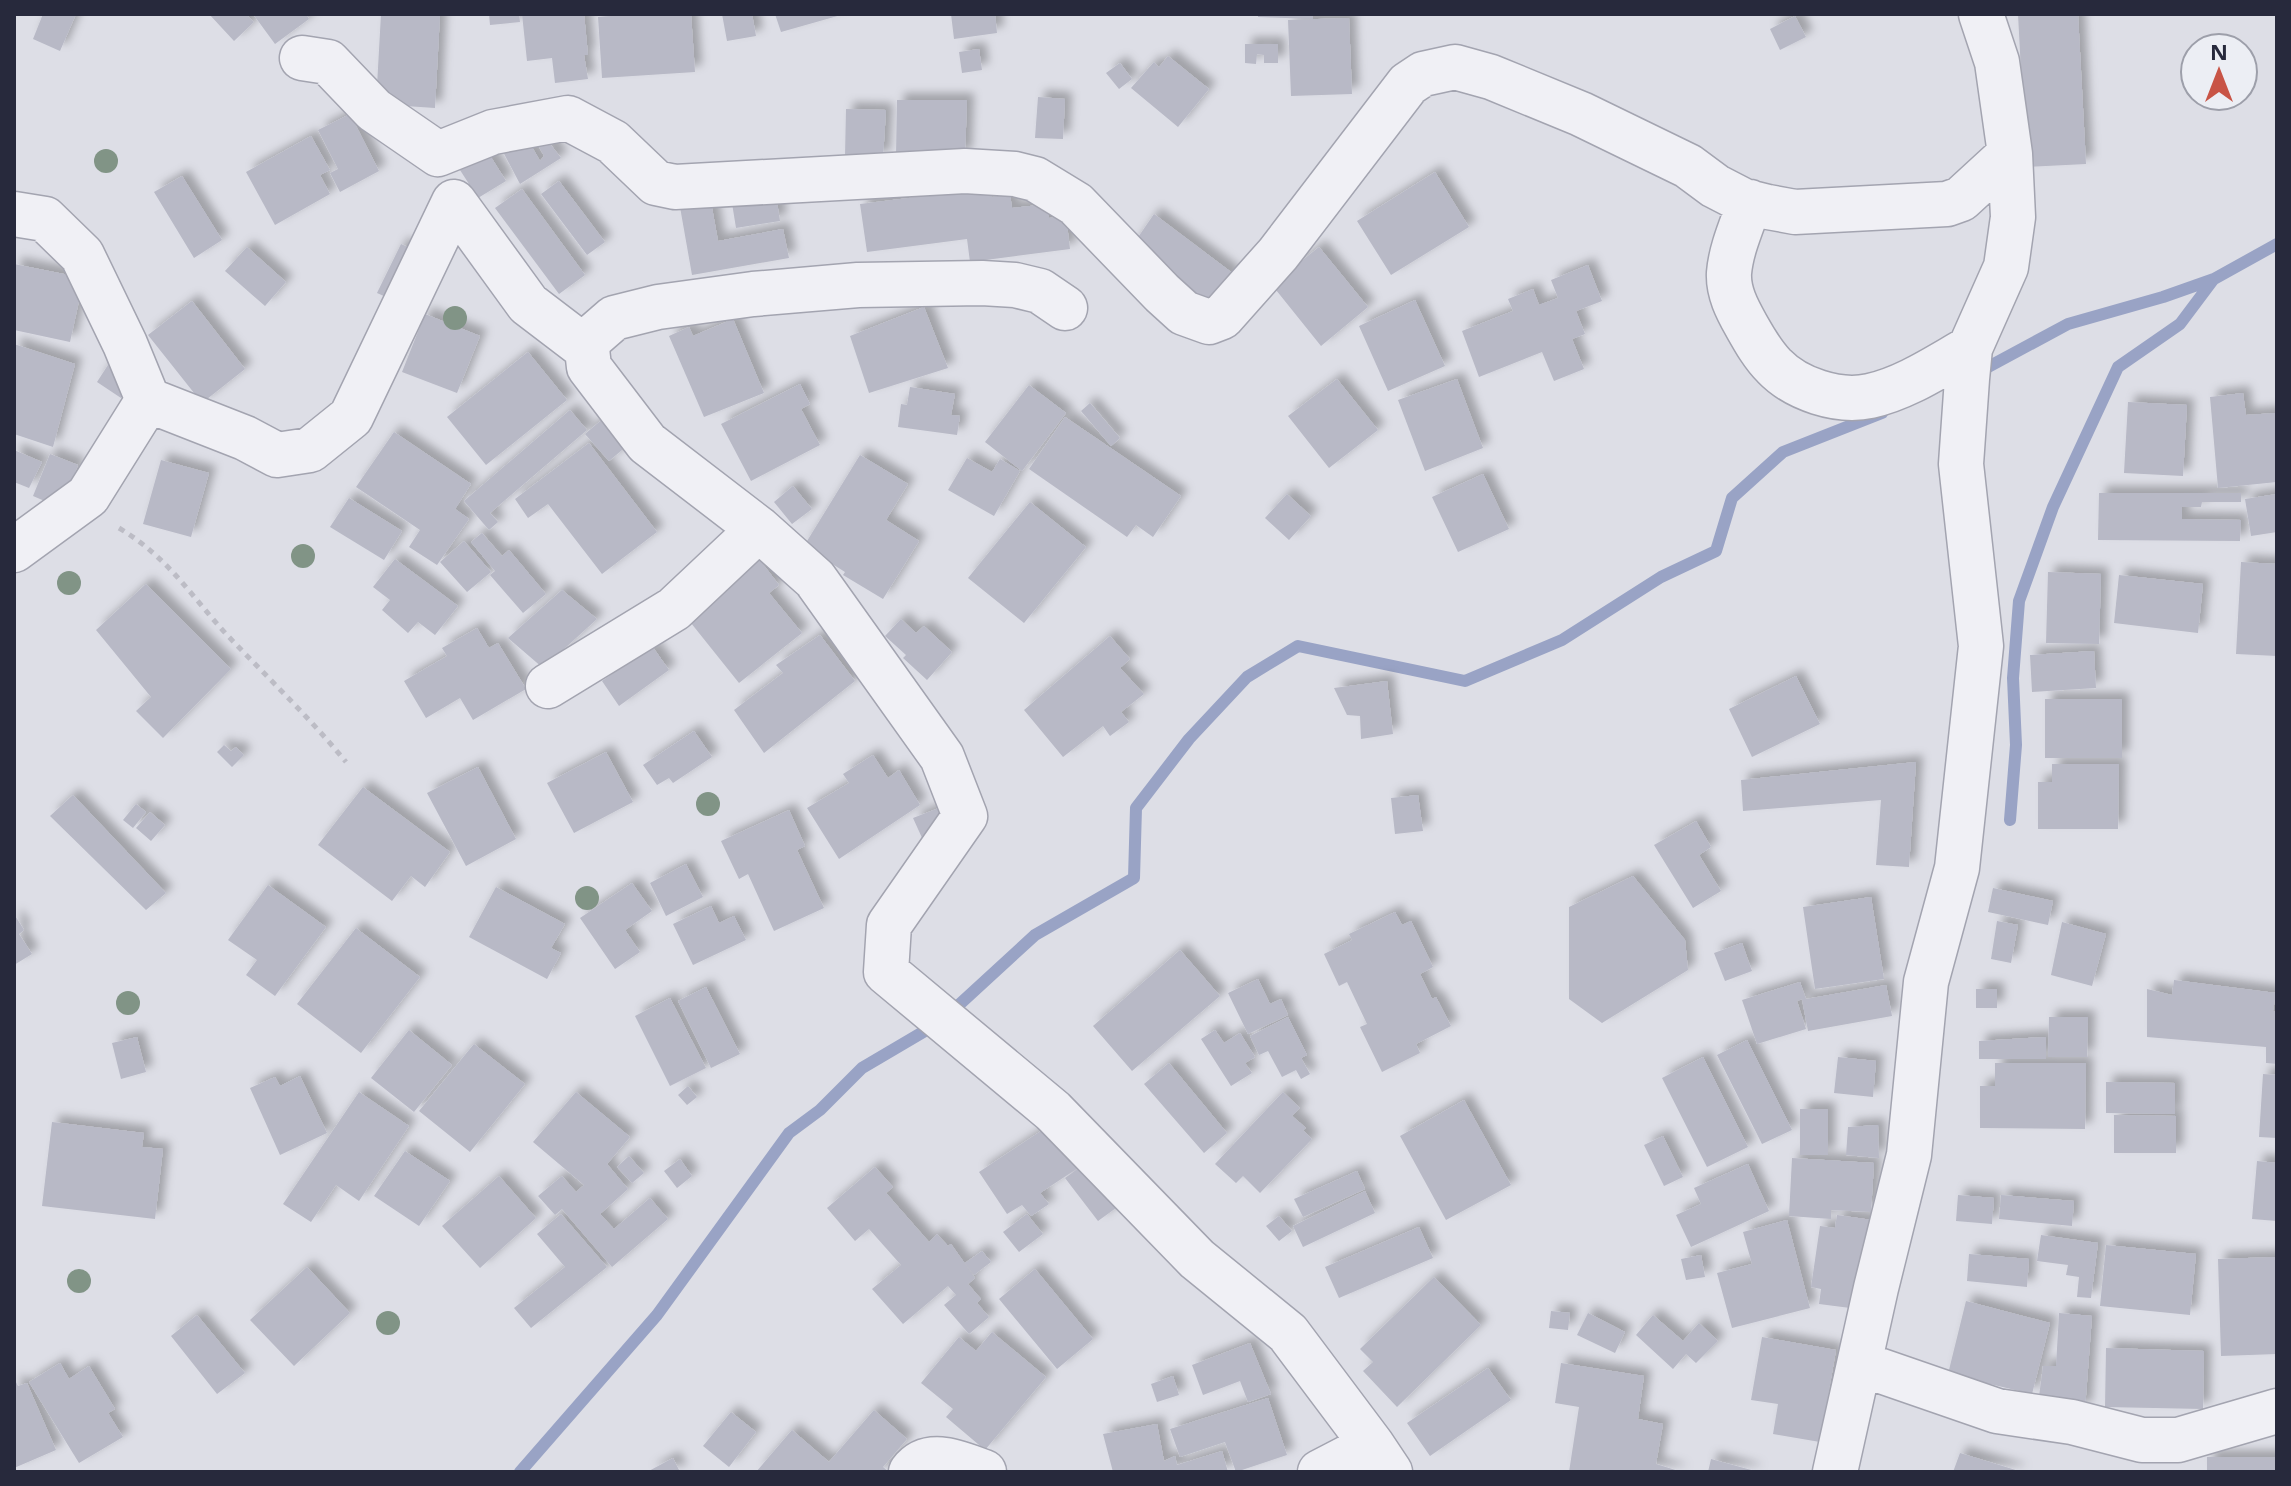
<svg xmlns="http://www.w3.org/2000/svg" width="2291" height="1486" font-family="'Noto Sans',sans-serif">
	<defs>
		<filter id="shadow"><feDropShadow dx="7" dy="-7" stdDeviation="4" flood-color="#0004"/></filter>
	</defs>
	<rect width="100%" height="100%" fill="#dddee6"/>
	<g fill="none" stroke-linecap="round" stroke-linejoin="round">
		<path stroke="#99a3c5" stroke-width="12" d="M1977,373l91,-49 95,-27 51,-18 63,-35
			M2010,820l6,-75 -3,-67 6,-77 34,-94 65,-140 62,-43 33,-44
			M949,1014l86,-79 99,-57 2,-70 53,-69 58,-62 51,-31 167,35 97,-41 99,-63 55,-26 16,-53 51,-46 99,-39
			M520,1472l137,-157 132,-182 31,-23 42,-42 73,-43"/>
	</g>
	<path fill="#b8b9c6" filter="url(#shadow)" d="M43,14h33l-16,37 -27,-12z
		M209,14h37l8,8 -20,19z
		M253,14h53l3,5 -34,25z
		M381,14h59l-5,94 -59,-4z
		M489,14h30l1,8 -30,3z
		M522,14h62l4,41h-4l4,24 -33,4 -3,-25 -25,3z
		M639,14h52l4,58 -93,6 -4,-61z
		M722,14h30l4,22 -29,5z
		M775,14h66v1l-60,17z
		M951,14h44l2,19 -43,6z
		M1258,14h55v5l-55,-2z
		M2018,14h60l8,150 -60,3z
		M1795,16l11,21 -26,13 -10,-21z
		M1349,18l3,76 -61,2 -3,-76z
		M1245,44h33v19h-14v-8l-7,-1 -1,10 -11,-1z
		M979,49l3,21 -20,3 -3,-21z
		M1168,56l41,33 -31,38 -47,-39 23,-26 5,5z
		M1120,63l12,16 -13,10 -13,-16z
		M1038,97l27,2 -2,40 -28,-1z
		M897,100h70l-2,56 -69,-1z
		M846,109l40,1 -3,48 -38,-2z
		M350,114l29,57 -39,21 -10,-19 8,-4 -20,-39z
		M311,136l19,34 -10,5 10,19 -55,31 -29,-53z
		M528,140l12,21 4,-5 -6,-11 9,-5 14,18 -41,26 -19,-36z
		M489,154l17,27 -28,17 -18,-28z
		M1435,172l34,55 -78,48 -34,-54z
		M182,176l40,64 -28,18 -40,-66z
		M559,181l46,61 -18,13 -46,-61z
		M990,188l2,9 18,-3 2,14 36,-4 1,14 17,-2 4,33 -100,13 -3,-23 -100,13 -7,-48z
		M522,189l63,86 -26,19 -64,-86z
		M775,190l5,31 -44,7 -5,-31z
		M711,202l7,39 65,-12 6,29 -97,17 -12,-68z
		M1154,214l81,61 -21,31 -84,-57z
		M401,244l24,11 -23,49 -25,-11z
		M247,247l39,35 -21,24 -40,-35z
		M1319,247l49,60 -47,39 -49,-61z
		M14,264l70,14 -14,64 -56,-12z
		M1588,265l14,36 -26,10 9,23 -13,5 12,30 -30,12 -12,-29 -63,25 -17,-46 51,-20 -5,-12 25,-10 6,16 19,-7 -7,-18z
		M1415,300l30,66 -57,25 -29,-65z
		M192,301l53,68 -43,34 -54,-68z
		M924,307l24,61 -79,25 -19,-57z
		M425,314l55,22 -23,57 -55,-21z
		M733,319l31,74 -60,24 -35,-81 20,-9 4,9z
		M14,344l61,20 -22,83 -39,-13z
		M528,352l39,48 -81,65 -39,-48z
		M108,365l25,17 -12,16 -24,-16z
		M1337,379l41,51 -49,38 -41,-52z
		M1457,379l26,69 -58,23 -27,-71z
		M800,384l10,20 -9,5 19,36 -69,36 -30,-57z
		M1029,385l37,28 -44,58 -37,-29z
		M910,387l45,7 -4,21 9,1 -3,19 -59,-8 3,-23 6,1z
		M2243,393l3,22 30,-2 1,69 -59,6 -8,-91z
		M2128,402l59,3 -4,71 -59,-3z
		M1090,403l30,35 -9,8 -30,-35z
		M570,410l17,20 -97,83 8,9 -9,8 -25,-29z
		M1065,417l116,79 -28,41 -17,-12 -9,12 -98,-68z
		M604,418l31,21 -26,22 -24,-27z
		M394,432l77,52 -16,25 14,10 -32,46 -28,-18 11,-17 -64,-43z
		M589,443l68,89 -55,42 -54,-70 -20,14 -13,-19z
		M14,450l28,12 -13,26 -15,-6z
		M50,454l28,11 -17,43 -28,-12z
		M860,455l48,29 -22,36 33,21 -36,58 -40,-24 2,-3 -41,-26z
		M967,458l25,14 8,-13 20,12 -26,45 -46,-26z
		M161,460l48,13 -18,64 -48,-13z
		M1483,474l26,55 -51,23 -26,-55z
		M793,486l19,23 -20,15 -18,-22z
		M2099,493h142v9h-39l-1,5h-19v12l59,1 -1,21 -142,-1z
		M1287,494l24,22 -22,24 -24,-22z
		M2277,494v38l-26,4 -6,-37z
		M349,498l53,33 -18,29 -54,-33z
		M1030,502l56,45 -62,76 -56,-45z
		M482,533l20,23 7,-6 37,44 -23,19 -33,-38 5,-4 -24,-29z
		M464,541l27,31 -24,20 -27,-30z
		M395,559l63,47 -23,29 -17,-13 -10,11 -26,-23 8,-10 -17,-13z
		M759,559l20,26 -10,8 33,40 -63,50 -52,-65z
		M2241,562l36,2v92l-41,-2z
		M2048,572l53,2 -2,70 -53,-1z
		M2119,575l84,9 -5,49 -84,-10z
		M146,584l85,85 -68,69 -27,-27 15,-14 -55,-67z
		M562,590l35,29 -54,49 -35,-30z
		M901,619l15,14 8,-7 28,26 -25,28 -24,-22 3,-3 -21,-19z
		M477,628l12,20 9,-5 28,46 -53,31 -13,-22 -34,20 -22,-37 43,-25 -5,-8z
		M820,635l35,46 -91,72 -30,-43 49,-37 -7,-8z
		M1110,636l20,23 -10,9 24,26 -23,18 8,10 -19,14 -7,-10 -40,31 -39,-47z
		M652,646l17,24 -50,36 -17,-25z
		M2094,651l2,37 -64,4 -2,-37z
		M1796,676l24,48 -68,33 -23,-48z
		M1387,681l6,53 -32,5 -1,-23 -13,-1 -13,-27z
		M2045,699h77v59h-77z
		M694,731l18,26 -39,26 -4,-5 -12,7 -14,-20z
		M224,745l7,6 5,-4 8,8 -12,12 -15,-15z
		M606,752l27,50 -59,31 -27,-50z
		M873,755l15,23 11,-8 21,35 -81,54 -32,-51 42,-25 -6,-9z
		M1916,762l-7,105 -33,-2 5,-65 -138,11 -2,-31z
		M2052,764h67l-1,65h-80v-47h14z
		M478,767l38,72 -50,27 -39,-73z
		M363,787l87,65 -25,35 -14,-11 -19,25 -74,-56z
		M73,795l93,98 -20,17 -96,-94z
		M1418,795l5,36 -28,3 -4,-36z
		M136,804l10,8 -13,16 -10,-8z
		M939,808l9,21 -25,11 -10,-22z
		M789,810l16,36 -8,4 27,58 -50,23 -26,-57 -9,5 -18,-38z
		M150,812l15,13 -14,16 -15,-13z
		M1696,821l15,26 -12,8 22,36 -28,17 -39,-63z
		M686,864l17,33 -37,19 -16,-33z
		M1633,876l52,64 3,30 -86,53 -33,-24v-92z
		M632,883l20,28 -27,19 15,22 -25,17 -35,-51z
		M268,885l58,42 -51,69 -29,-21 11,-15 -29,-20z
		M496,887l69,37 -14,24 10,5 -14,26 -78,-42z
		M1993,888l60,13 -5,24 -60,-13z
		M1871,897l13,82 -69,10 -12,-82z
		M711,906l8,17 15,-7 12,24 -53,25 -20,-41z
		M1395,912l7,13 9,-4 22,46 -13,7 12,25 4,-2 15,29 -35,18 4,9 -38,19 -22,-45 7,-3 -20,-42 -8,4 -15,-32 28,-14 -3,-6z
		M14,914l10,16 -5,4 13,20 -18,11z
		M1997,921l21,4 -7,38 -20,-4z
		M2062,922l44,12 -14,52 -41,-11z
		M356,928l64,49 -59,76 -64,-49z
		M1742,943l10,28 -27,10 -11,-28z
		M1180,950l40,46 -88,75 -39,-45z
		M1258,979l12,25 11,-5 7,16 -40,19 -20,-41z
		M2174,980l102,13 -3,18h4v53l-11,-1v-16l-119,-10v-48l25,6z
		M1800,982l6,17 80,-14 6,31 -84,15 -6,-32 -5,2 9,28 -49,15 -15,-44z
		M706,987l34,67 -29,14 -33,-67z
		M1976,989h21v19h-21z
		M670,998l36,70 -36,18 -35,-70z
		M1288,1017l19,38 -6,3 9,16 -9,5 -5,-9 -14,7 -14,-26 -9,4 -9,-19z
		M2049,1017h39l-1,40h-39z
		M409,1030l43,35 -38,47 -43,-34z
		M1215,1030l9,13 16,-10 15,24 -10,6 7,10 -21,13 -30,-47z
		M137,1037l9,35 -25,7 -9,-36z
		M2046,1037v22h-67v-18z
		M1747,1040l45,90 -30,14 -45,-89z
		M474,1044l51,40 -55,68 -51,-41z
		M1703,1057l45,90 -41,20 -45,-89z
		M1838,1057l38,4 -3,36 -39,-4z
		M1169,1063l58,70 -23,20 -60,-69z
		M1995,1063h91l-1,66 -105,-1v-42h15z
		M2263,1074l14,1v63l-18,-1z
		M300,1076l27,57 -47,22 -30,-67 25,-11 5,9z
		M2106,1082l69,1v31l-69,-1z
		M688,1086l9,11 -10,8 -9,-10z
		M359,1092l50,34 -50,75 -23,-16 -25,37 -28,-18z
		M576,1092l54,45 -23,27 21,25 -28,25 14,15 36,-31 18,21 -56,48 -50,-58 -7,6 -17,-19 24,-20 14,16 8,-7 -51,-43z
		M1283,1092l17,16 -8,8 14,12 -3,2 9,9 -52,54 -17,-17 -7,7 -21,-19z
		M1464,1100l47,85 -65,35 -46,-84z
		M1800,1109h28v46h-28z
		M2114,1115l62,1v37h-62z
		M52,1122l92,11 -2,14 21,2 -8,70 -113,-13z
		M1050,1125l28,43 -38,25 9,11 -18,12 -9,-11 -15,9 -28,-42z
		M1878,1125l1,33 -33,-3 2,-28z
		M1663,1136l20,41 -19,9 -20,-41z
		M405,1151l45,30 -31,45 -45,-30z
		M629,1156l15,17 -12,10 -15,-16z
		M1093,1158l23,50 -18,13 -33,-43z
		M1792,1158l82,5 -3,49 -40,-2v9l-42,-3z
		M680,1159l12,17 -15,12 -13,-17z
		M2257,1161l20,2v58l-25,-2z
		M1748,1164l21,47 -78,36 -15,-32 25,-11 -7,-16z
		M875,1167l18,20 -7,6 43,49 8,-8 11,12 3,-2 24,34 -7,6 13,15 -4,4 12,14 -20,17 -25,-29 12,-10 -8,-9 -45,38 -31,-35 29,-24 -32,-36 -14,12 -28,-33z
		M1357,1171l8,18 -62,28 -9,-18z
		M499,1176l37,42 -56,50 -38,-42z
		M1365,1191l10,22 -72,34 -10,-21z
		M1958,1195l36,3 -2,26 -36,-3z
		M2001,1195l73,6 -2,25 -73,-7z
		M561,1214l46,53 -76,61 -17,-20 51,-41 -28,-33z
		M1027,1214l16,20 -24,18 -16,-20z
		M1837,1215l42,6 -13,89 -47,-6 2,-15 -10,-2 9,-61 15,2z
		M1279,1216l13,15 -13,10 -13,-15z
		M1787,1220l23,88 -78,20 -15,-55 35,-9 -9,-32z
		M1419,1227l14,31 -94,40 -14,-31z
		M2041,1235l57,8 -7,55 -14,-1 2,-20 -13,-2 2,-10 -31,-4z
		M2106,1245l90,9 -6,61 -90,-9z
		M982,1251l9,11 -17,13 -9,-12z
		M1969,1254l60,5 -2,28 -60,-6z
		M1701,1255l4,22 -19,3 -5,-21z
		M2277,1257v37h-2l2,60 -56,2 -3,-97z
		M307,1267l43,46 -56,53 -44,-46z
		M1035,1269l58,70 -36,30 -58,-70z
		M1434,1277l47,48 -84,82 -34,-36 10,-9 -13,-13z
		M1966,1301l84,22 -18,71 -84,-20z
		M1551,1311l19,2 -2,17 -19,-2z
		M1588,1313l37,19 -10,21 -38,-18z
		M2059,1313l33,3 -7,93 -47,-5 5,-38h13z
		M197,1315l48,58 -28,21 -46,-58z
		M1653,1315l30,26 16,-18 19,18 -22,22 -10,-9 -13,15 -37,-34z
		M992,1332l54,45 -61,73 -39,-33 7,-8 -32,-26 38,-46 17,14z
		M1762,1337l74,13 -16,92 -47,-8 5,-30 -27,-4z
		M1250,1343l21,51 -23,8 -8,-21 -37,14 -11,-30z
		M2106,1348l98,3 -1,58 -98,-2z
		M60,1363l9,16 20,-13 26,43 -7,4 15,24 -44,26 -50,-81z
		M1561,1363l83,13 -6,43 25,5 -7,40 26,8h-113l10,-65 -24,-4z
		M1488,1368l23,32 -81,56 -23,-33z
		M1173,1376l6,19 -22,7 -6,-18z
		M14,1378l4,8 9,-3 29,67 -42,18z
		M1268,1398l19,57 -51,17 -11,-30 -45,15 -10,-28z
		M874,1410l33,29 -24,28 6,5h-133l36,-42 37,32z
		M731,1412l25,20 -27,35 -26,-21z
		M1157,1424l7,37 11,-5 2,9 45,-14 6,21h-115l-10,-38z
		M1960,1453l59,18v1h-66z
		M2207,1457h70v15h-70z
		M673,1458l7,14h-33z
		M1711,1459l44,12v1h-47z"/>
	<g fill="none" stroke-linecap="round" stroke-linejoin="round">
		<g stroke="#a3a4b0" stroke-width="47">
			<path id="street" d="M302,58l26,4 46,48 64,44 55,-22 75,-14 45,24 43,41 19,4 290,-16 50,3 20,5 41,25 86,89 22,20 25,9 13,-5 56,-63 130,-170 15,-10 32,-7 36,10 90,37 107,52 27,20 29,15 24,6 27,5 152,-8 14,-5 49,-45
				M1750,202c-8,23 -19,47 -21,71 -1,19 8,36 17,52 8,14 16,29 28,41 22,23 64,37 96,30 36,-8 68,-30 100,-48
				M14,214l31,5 37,36 43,89 23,56 -60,96 -74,54
				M1065,308l-25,-17 -25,-6 -33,-2 -124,2 -105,9 -95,13 -44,11 -23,20 -4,11 2,18 58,76 112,86 56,50 127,178 23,59 -76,109 -3,47 167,139 144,148 91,74 84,112 18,27
				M148,400l97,38 32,17 33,-5 41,-33 103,-215 74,102 59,45
				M548,686l126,-77 85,-80
				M1861,1364l136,47 75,11 70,18h36l99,-29
				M911,1472c18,-24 50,-8 73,0
				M1320,1472l52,-27
				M1835,1472l41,-184 33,-133 17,-173 31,-114 24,-222 -20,-182 6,-85 3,-31 36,-81 7,-50 -3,-63 -13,-92 -16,-48"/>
		</g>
		<path stroke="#bcbcc5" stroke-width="5" stroke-dasharray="6 6" stroke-linecap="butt" d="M119,528c50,30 71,67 109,108 40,42 81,81 118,126"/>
		<use href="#street" stroke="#f0f0f5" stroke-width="44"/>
	</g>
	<g fill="#819486">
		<circle cx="106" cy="161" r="12"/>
		<circle cx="455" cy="318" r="12"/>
		<circle cx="303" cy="556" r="12"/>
		<circle cx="69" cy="583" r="12"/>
		<circle cx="708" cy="804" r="12"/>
		<circle cx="587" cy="898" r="12"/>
		<circle cx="128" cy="1003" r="12"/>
		<circle cx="79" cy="1281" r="12"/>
		<circle cx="388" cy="1323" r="12"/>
	</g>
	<rect width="2291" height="1486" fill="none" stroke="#27293c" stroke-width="32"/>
	<g transform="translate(2219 72)"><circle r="38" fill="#eceef4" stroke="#9d9faa" stroke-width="2"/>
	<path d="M0-6L14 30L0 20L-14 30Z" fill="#c85446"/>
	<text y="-12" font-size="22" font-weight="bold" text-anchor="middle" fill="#27293c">N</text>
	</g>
</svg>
